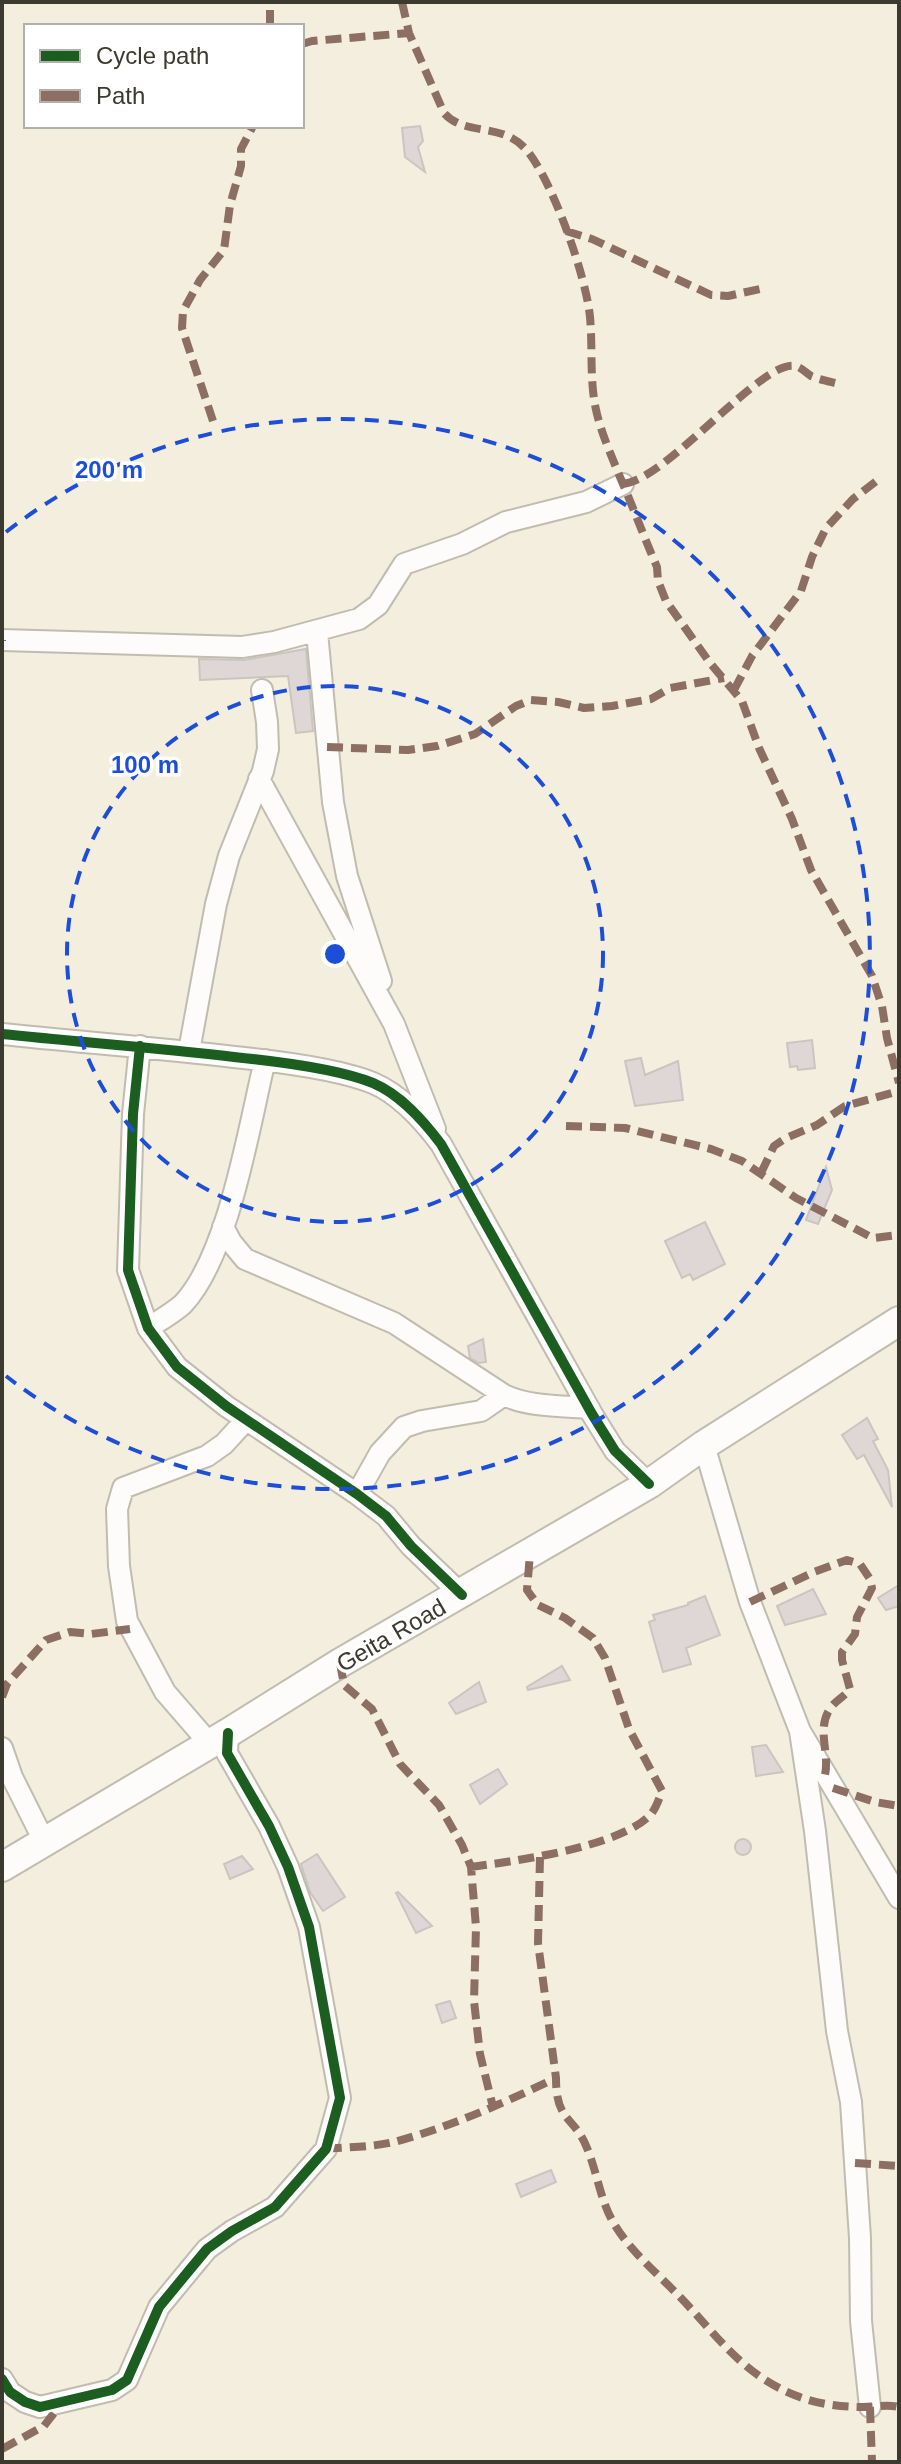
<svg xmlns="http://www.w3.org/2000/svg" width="901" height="2464" font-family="Helvetica,sans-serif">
	<rect width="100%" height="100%" fill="#f3eedd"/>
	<path fill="#dfd7d5" stroke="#cbc4c0" stroke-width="2" d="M420,126l3,15 -5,6 7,25 -20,-15 -3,-29z
		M306,649l7,82 -17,2 -8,-57 -88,4 -1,-21 45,1z
		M812,1040l3,28 -17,2 -1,-4 -7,1 -3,-24z
		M641,1058l4,17 33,-14 5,39 -48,6 -10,-45z
		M826,1167l6,23 -14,34 -12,-4z
		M705,1222l20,42 -32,16 -3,-6 -8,4 -17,-37z
		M483,1339l3,23 -7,1 -9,-5 -2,-12z
		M867,1418l11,21 -5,2 15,29 4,37 -28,-52 -7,4 -15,-24z
		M899,1585v21l-13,4 -8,-12z
		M813,1589l13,25 -41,11 -8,-19z
		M705,1596l15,39 -34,13 5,16 -28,8 -14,-50 6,-2 -2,-5 35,-10v-2z
		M562,1666l8,14 -42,10 -1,-3z
		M479,1682l7,20 -30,12 -7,-11z
		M766,1745l17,27 -27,4 -4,-29z
		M498,1769l9,15 -27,20 -10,-19z
		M735 1847a8 8 0 1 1 16 0a8 8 0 1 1-16 0Z
		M317,1854l28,43 -22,14 -13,-19 -9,-28z
		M242,1856l11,13 -23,10 -6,-15z
		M398,1892l34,34 -16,7 -20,-40z
		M450,2001l6,17 -14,5 -6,-18z
		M551,2170l5,12 -35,15 -5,-13z"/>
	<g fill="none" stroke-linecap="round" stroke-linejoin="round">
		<g stroke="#c0bcaf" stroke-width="24">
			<path id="minor" d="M317,632l16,170 14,74 34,105
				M2,640l240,7 32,-5 85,-23 19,-14 26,-41 58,-20 44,-22 80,-20 37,-18
				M259,779l135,245 41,105
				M2,1034c77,8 155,14 232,23 40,4 102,11 139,26 28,12 50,37 68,61l151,270 23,37 34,33
				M140,1046l-7,68 -5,156 20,58 29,39 49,39 131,88 29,22 25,30 51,49
				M189,1051l27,-147 13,-48 34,-85 5,-22 -1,-27 -5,-32
				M223,1227l8,15 14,17 149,64 110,72c25,12 58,11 85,13
				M148,1328c11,-7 25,-15 35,-24 46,-49 66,-178 82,-244
				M704,1445l46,157 50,129 99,167
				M357,1494l23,-41 24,-26 18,-6 59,-10 23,-16
				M800,1731l15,100 22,200 14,71 9,136 1,83 9,86
				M210,1744l-45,-52 -38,-71 -8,-55 -2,-57 6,-21 84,-32 17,-12 22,-24
				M2,1748l10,29 32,64
				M2,2379l8,13 15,10 15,5 72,-17 15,-10 32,-73 33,-40 15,-18 25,-18 43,-24 51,-58 14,-51 -31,-171 -21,-60 -19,-41 -42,-73 1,-20"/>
		</g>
		<g stroke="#c0bcaf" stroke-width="32">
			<path id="highway" d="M2,1867l226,-134 112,-70 309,-179 55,-39 195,-124"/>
		</g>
		<use href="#minor" stroke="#fdfcfa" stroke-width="20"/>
		<use href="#highway" stroke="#fdfcfa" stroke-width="28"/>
		<path stroke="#8d6e63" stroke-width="8" stroke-dasharray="16 8" stroke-linecap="butt" d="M402,2l7,31 35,80c22,25 60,7 85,40 25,33 57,123 61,164 3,32 -1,66 7,97 5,21 15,43 23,63 13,30 24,60 37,90l1,14 8,20 44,62 32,38 17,47 33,71 19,51 61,106 10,30 5,32 12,45
			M270,26v-24
			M302,44l10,-3 97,-8
			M566,231l26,8 119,56 17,1 32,-7
			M213,421l-31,-93 1,-17 17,-31 24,-30 6,-45 11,-39v-17l12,-23
			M623,484c45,-5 139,-125 172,-118 6,1 11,7 16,10 7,3 16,5 24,7
			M2,641v-1
			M734,690l18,-34 49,-65 11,-34 14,-29 27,-29 26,-20
			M327,747l81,3 29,-4 38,-12 41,-28 15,-6 27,2 26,6 28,-2 39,-7 19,-11 54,-10
			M566,1126l59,2 86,21 31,12 54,37 77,40 26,-3
			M761,1173l13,-27 12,-8 31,-13 28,-19 54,-15
			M750,1602l64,-30 33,-12 13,4 10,15 2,9 -15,29 -2,17 -13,18v8l8,29c-5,7 -12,10 -18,17 -17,21 -2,45 -7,69
			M340,1663l4,22 28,24 28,55 39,41 23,40 9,22 5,60 -2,74 6,53 13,53
			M2,1697l5,-13 39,-44 24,-8 21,2 39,-5
			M833,1788l42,14 24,4
			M540,1857l-2,86 18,135c0,45 18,37 31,70 10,24 13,51 26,74 16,28 43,50 65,73 39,40 64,80 119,101 20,8 44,11 66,11 12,0 24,-3 36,0
			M2,1867h1
			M471,1867c44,-6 150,-20 180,-53 5,-6 8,-15 11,-23l-33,-62 -24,-71 -12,-20 -28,-20 -27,-13 -11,-15 3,-36
			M326,2149c22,-2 47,-2 68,-7 56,-15 110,-39 162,-64
			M855,2163l44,3
			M870,2407l2,55
			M2,2449l42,-23 17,-22"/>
		<g stroke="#fff" stroke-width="15">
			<path id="cycleway" d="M2,1034c77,8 155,14 232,23 40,4 102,11 139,26 28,12 50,37 68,61l151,270 23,37 34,33
				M140,1046l-7,68 -5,156 20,58 29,39 49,39 131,88 29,22 25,30 51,49
				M2,2379l8,13 15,10 15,5 72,-17 15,-10 32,-73 33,-40 15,-18 25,-18 43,-24 51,-58 14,-51 -31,-171 -21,-60 -19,-41 -42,-73 1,-20"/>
		</g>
		<use href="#cycleway" stroke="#1b5e20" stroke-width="10"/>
	</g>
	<g fill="none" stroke="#1d4ed8" stroke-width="4" stroke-dasharray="14 10">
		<circle cx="335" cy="954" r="268"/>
		<path d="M6 532A535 535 0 1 1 6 1376"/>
	</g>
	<g text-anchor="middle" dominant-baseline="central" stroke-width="7" stroke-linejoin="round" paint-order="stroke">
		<g font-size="24" fill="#3c392e" stroke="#fff">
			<text transform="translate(391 1635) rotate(-30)">Geita Road</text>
		</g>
	</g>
	<circle cx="335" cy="954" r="12" fill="#1d4ed8" stroke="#fff" stroke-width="4"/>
	<g font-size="24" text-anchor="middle" font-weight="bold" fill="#1d4ed8" stroke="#fff" stroke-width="7" stroke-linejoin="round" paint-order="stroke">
		<text x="109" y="478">200 m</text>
		<text x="145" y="773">100 m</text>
	</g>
	<rect width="901" height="2464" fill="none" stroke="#3c392e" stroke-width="8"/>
	<rect x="24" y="24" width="280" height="104" fill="#ffffff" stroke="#b1b0ab" stroke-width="2"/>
	<rect x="40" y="50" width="40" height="12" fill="#1b5e20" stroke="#b1b0ab" stroke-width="2"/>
	<text x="96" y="64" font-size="24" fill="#3c392e">Cycle path</text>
	<rect x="40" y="90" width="40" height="12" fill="#8d6e63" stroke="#b1b0ab" stroke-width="2"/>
	<text x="96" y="104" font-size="24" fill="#3c392e">Path</text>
</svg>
